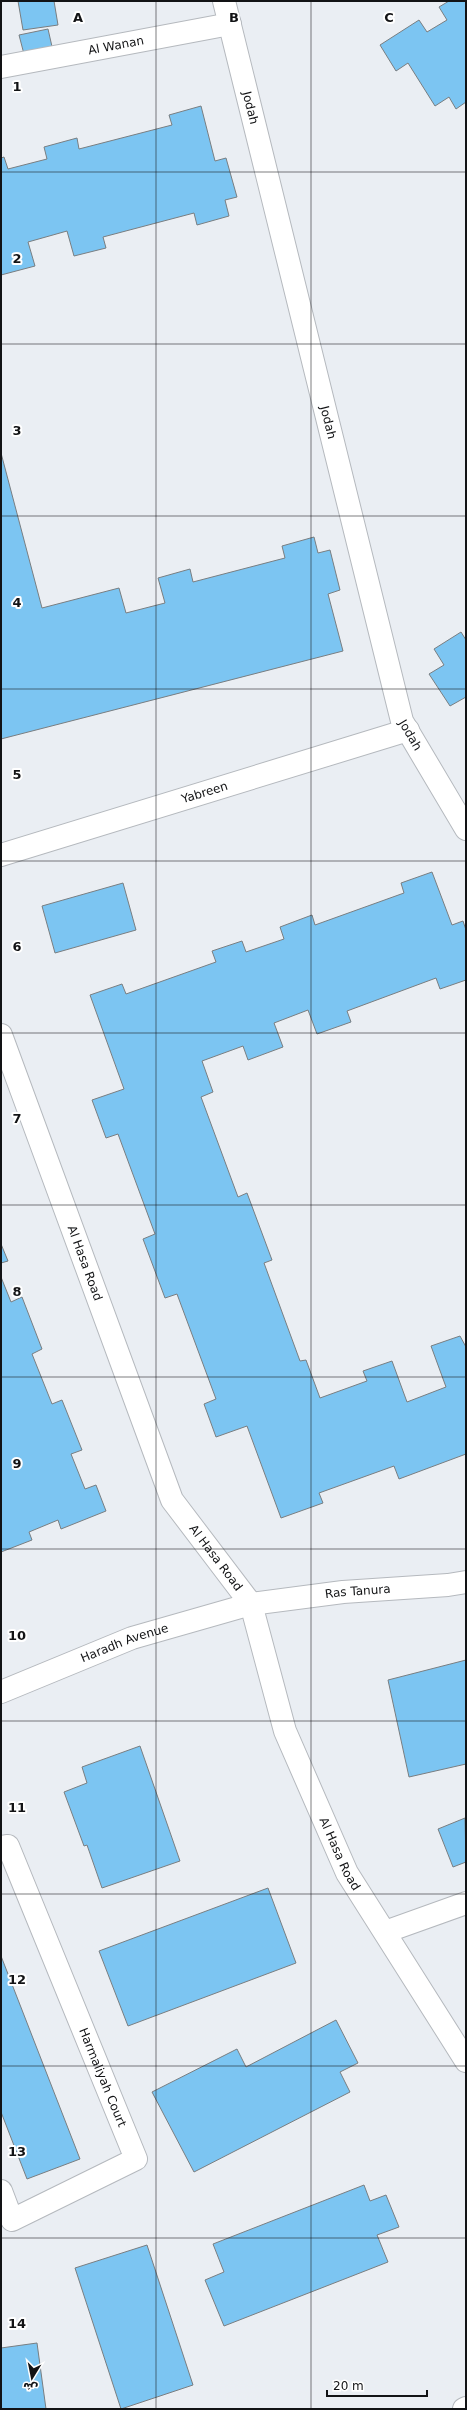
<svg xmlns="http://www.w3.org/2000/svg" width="467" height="2410" font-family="'DejaVu Sans',Cairo,sans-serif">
	<rect width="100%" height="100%" fill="#eaeef3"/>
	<path fill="#7cc5f2" stroke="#797e81" d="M18,1h36l4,24 -35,5z
		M449,1h17v101l-10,7 -7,-12 -14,9 -27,-43 -12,8 -16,-26 39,-25 8,12 20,-12 -8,-13z
		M48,29l5,22 -28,7 -6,-23z
		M201,106l14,55 11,-3 11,39 -12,3 4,16 -32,9 -3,-12 -91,24 3,11 -32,8 -7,-25 -39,11 7,24 -34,9v-117l3,-1 4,12 39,-10 -3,-12 33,-9 2,11 93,-24 -3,-10z
		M1,453l41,155 77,-20 7,25 39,-10 -7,-25 32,-9 3,13 92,-24 -3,-12 32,-9 4,16 12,-3 10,40 -12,4 15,57 -342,88z
		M461,632l5,8v57l-16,9 -21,-32 15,-9 -10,-16z
		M432,872l20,53 11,-4 3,9v50l-26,9 -4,-11 -89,33 4,11 -34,12 -9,-24 -34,13 9,24 -35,13 -5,-14 -41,15 11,31 -12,5 37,100 9,-4 25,67 -8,3 36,98 6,-1 14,38 47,-17 -4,-10 29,-10 15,41 39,-15 -15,-41 29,-10 6,11v107l-67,25 -5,-13 -75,27 4,10 -42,15 -34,-92 -31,11 -12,-33 12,-5 -39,-105 -12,4 -22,-59 12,-5 -37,-100 -12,4 -14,-38 32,-11 -34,-94 32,-11 4,10 90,-32 -4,-11 30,-10 4,11 38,-13 -4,-12 32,-12 3,10 89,-32 -3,-10z
		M123,883l13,47 -81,23 -13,-47z
		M1,1244l7,17 -7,2z
		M1,1277l10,25 11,-5 20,52 -10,5 20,50 10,-4 20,50 -11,4 14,35 11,-4 10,26 -45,18 -3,-9 -29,12 3,8 -31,12z
		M466,1660v104l-57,13 -21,-97z
		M140,1746l40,115 -78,27 -15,-43 -3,1 -20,-54 23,-9 -5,-16z
		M465,1818l1,44 -13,5 -15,-38z
		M268,1888l28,75 -168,63 -29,-75z
		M1,1956l79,203 -53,20 -26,-67z
		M336,2020l22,43 -18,9 10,20 -156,80 -42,-80 85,-43 9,18z
		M364,2185l6,16 16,-6 13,32 -22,8 11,27 -164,64 -19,-46 19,-8 -11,-28z
		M147,2245l46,140 -72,24 -46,-141z
		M37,2343l9,66h-45v-61z"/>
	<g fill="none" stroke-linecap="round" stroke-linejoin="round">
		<g stroke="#b5b9be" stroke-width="24">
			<g id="minor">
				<path id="s1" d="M224,1l178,720 64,108"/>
				<path id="s2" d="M1,67l229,-43"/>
				<path id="s3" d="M1,855l407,-125"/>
				<path id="s4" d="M1,1692l131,-54 119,-34 92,-12 105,-7 18,-3"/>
				<path id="s5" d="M1,1847l7,-1 128,313 -124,61 -11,-29"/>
				<path d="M385,1932l81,-29"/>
			</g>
		</g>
		<g stroke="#b5b9be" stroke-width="24">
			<g id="major">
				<path id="s6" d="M1,1035l171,465 79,104 34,127 62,142 119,188"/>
				<path d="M464,2409l2,-1"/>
			</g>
		</g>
		<use href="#minor" stroke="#fff" stroke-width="22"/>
		<use href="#major" stroke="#fff" stroke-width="22"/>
	</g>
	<path fill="none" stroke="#121315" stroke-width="1" stroke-opacity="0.55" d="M156,1v2408M311,1v2408M1,172h465M1,344h465M1,516h465M1,689h465M1,861h465M1,1033h465M1,1205h465M1,1377h465M1,1549h465M1,1721h465M1,1894h465M1,2066h465M1,2238h465"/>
	<g text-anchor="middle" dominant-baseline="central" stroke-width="4" stroke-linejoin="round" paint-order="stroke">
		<g font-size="12" fill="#121315" stroke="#fff">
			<text stroke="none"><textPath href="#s2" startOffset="117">Al Wanan</textPath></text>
			<text stroke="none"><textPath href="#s1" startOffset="110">Jodah</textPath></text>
			<text stroke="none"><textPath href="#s1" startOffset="434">Jodah</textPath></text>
			<text stroke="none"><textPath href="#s1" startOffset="758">Jodah</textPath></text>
			<text stroke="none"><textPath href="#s3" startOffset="213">Yabreen</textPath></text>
			<text stroke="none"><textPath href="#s6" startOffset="243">Al Hasa Road</textPath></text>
			<text stroke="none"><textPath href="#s6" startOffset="568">Al Hasa Road</textPath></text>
			<text stroke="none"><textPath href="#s4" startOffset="373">Ras Tanura</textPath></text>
			<text stroke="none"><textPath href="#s4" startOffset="133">Haradh Avenue</textPath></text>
			<text stroke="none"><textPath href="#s6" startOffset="892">Al Hasa Road</textPath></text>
			<text stroke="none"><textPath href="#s5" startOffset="257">Harmaliyah Court</textPath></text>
		</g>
	</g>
	<g font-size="13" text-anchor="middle" font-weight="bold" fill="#121315" stroke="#fff" stroke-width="4" stroke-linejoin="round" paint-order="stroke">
		<text x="78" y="22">A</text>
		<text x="234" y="22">B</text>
		<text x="389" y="22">C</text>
		<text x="17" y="91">1</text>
		<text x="17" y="263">2</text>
		<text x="17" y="435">3</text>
		<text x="17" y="607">4</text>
		<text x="17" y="779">5</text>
		<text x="17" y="951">6</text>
		<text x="17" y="1123">7</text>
		<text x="17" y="1296">8</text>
		<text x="17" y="1468">9</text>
		<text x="17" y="1640">10</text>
		<text x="17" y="1812">11</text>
		<text x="17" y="1984">12</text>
		<text x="17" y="2156">13</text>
		<text x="17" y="2328">14</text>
	</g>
	<rect width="467" height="2410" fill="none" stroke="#121315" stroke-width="4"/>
	<g transform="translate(32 2378) rotate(190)" stroke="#ffffff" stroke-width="3" paint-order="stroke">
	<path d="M0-3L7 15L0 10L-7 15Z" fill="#121315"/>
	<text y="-6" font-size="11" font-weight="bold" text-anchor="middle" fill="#121315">ش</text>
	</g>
	<path d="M327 2390v6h100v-6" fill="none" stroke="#121315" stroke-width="2"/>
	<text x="333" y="2390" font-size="12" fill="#121315" stroke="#ffffff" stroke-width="3" paint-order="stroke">20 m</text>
</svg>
